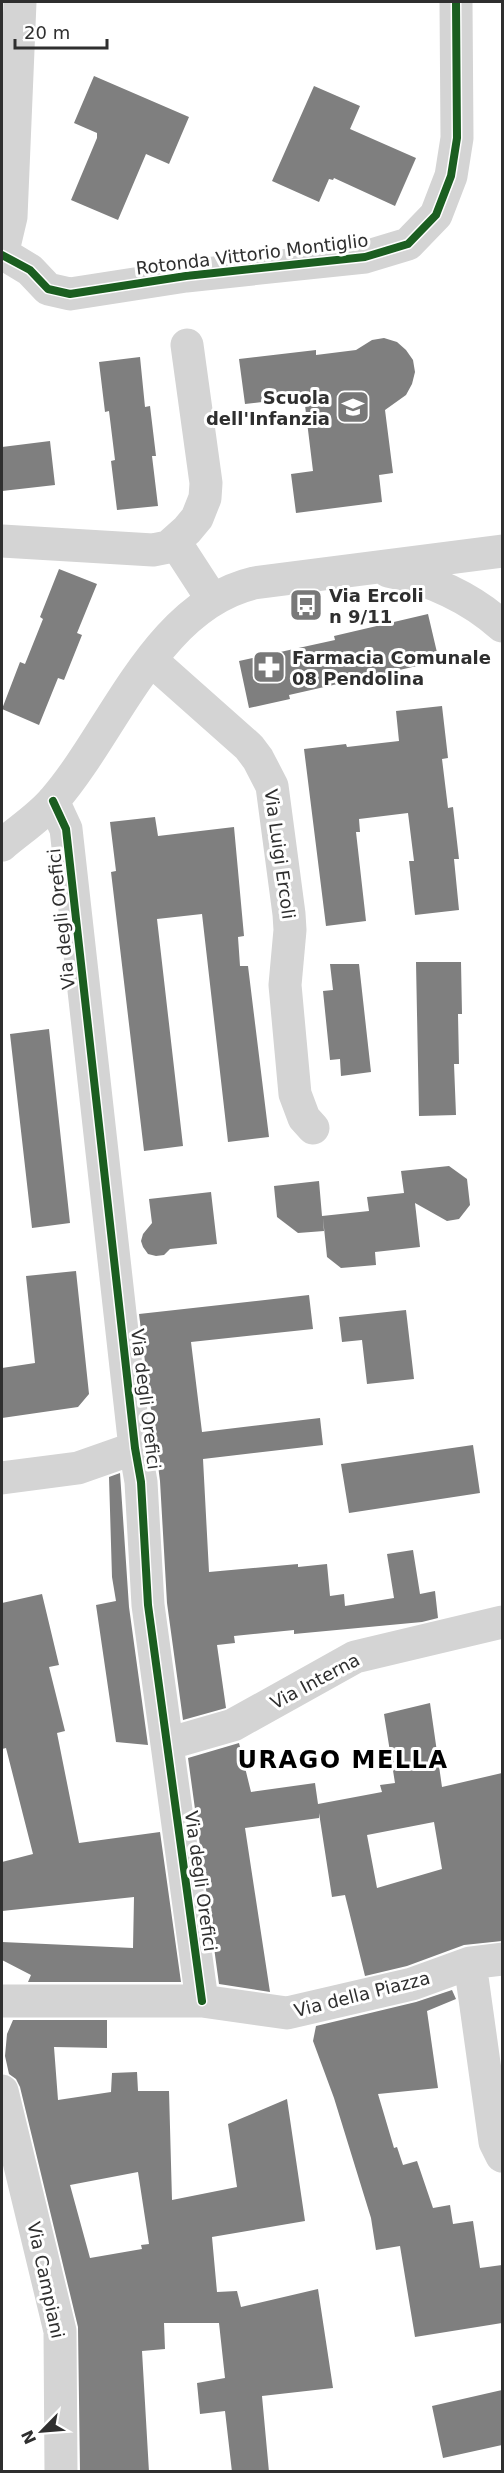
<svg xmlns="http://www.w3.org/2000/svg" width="504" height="2473" font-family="'DejaVu Sans',sans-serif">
	<rect width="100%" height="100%" fill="#fff"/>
	<path fill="#7f7f7f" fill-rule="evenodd" d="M94,76l95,41 -20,47 -23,-10 -28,66 -47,-20 26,-62v-5l-23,-10z
		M314,86l46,20 -10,23 66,29 -21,48 -61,-28 -1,2 -4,-1 -10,23 -47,-21z
		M384,338l13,4 9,8 7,10 2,12 -3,12 -6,11 -21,15 8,63 -14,2 3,27 -86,11 -5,-39 22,-3 -9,-74 -59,7 -6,-45 77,-9v5l40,-5 16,-10z
		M140,357l5,50 5,-1 6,50h-4l6,50 -41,4 -6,-49 4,-1 -6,-49 -4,1 -6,-50z
		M50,441l5,44 -53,6v-44z
		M59,569l38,15 -20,49 5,2 -18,45 -6,-2 -19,47 -37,-16 18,-47 5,2 18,-45 -3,-2z
		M428,614l11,47 -150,34 1,4 -41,9 -10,-47 96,-21 -1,-4z
		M442,706l6,52 -6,1 6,49 5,-1 6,52h-5l5,51 -44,5 -6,-54h5l-6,-48 -49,6 1,13h-4l10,89 -40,5 -22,-177 42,-5 1,3 52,-6 -3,-30z
		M155,817l3,19 76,-9 10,109 -6,1 2,29h8l21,171 -41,5 -26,-228 -45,5 26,227 -39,5 -33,-279 5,-1 -6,-49z
		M416,962h45l1,52h-4l1,50h-5l2,51 -37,1z
		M330,964h29l12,108 -30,4 -1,-17 -10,1 -7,-69 10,-1z
		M49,1029l21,194 -38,5 -22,-194z
		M449,1166l18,13 3,26 -11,14 -12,2 -32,-18 5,44 -45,5 1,13 -35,3 -14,-11 -4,-39 1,13 -26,2 -21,-16 -3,-31 45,-5 3,35 47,-5 -2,-14 37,-4 -3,-22z
		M211,1192l6,52 -47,5 -6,6 -8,1 -8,-2 -5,-7 -2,-6 2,-7 9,-11 -3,-24z
		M76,1271l13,123 -11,13 -76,11v-50l33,-5 -9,-87z
		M309,1295l4,34 -122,13 11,90 118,-14 3,27 -120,14 6,113 89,-8v3l29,-3 3,32 14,-2 1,12 49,-8 -7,-44 26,-4 7,44 15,-3 3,27 -16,4 -128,12v-4l-60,6 1,7 -18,2 9,63 -43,12 -16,-117 -7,-122 -21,-167z
		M406,1310l8,69 -47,5 -5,-44 -20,2 -3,-25z
		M473,1445l7,48 -131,20 -8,-49z
		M120,1473l9,134 19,138 -32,-3 -20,-137 20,-4 -4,-24 -3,-100z
		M42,1594l17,71 -10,2 16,64 -8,2 22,110 81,-11 21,150h-153l3,-7 -29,-15v-18l131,6 1,-51 -132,14v-49l31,-8 -27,-106 -4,1v-146z
		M430,1703l12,84 60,-14v168l-38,4 -57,21 -42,10 -20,-81 -13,2 -13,-84v5l-74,10 25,164 -51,-8 -31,-226 51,-15 12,49 64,-9 3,21 64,-12 -2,-7 15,-2 -11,-69zM434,1822l8,47 -65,19 -10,-53z
		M452,1990l4,9 -29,12 11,77 -60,6 16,54 3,-1 6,18 14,-4 16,47 17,-3 3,19 20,-3 7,47 22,-3v58l-87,14 -15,-91 -24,4 -5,-32 -37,-120 -21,-57 3,-15 100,-24z
		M13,2020h94v28l-53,-1 4,53 53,-8 1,-19 25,-1 1,19h31l3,109 65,-13 -9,-63 59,-25 18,122 -93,16 5,55 20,-1 4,16 77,-18 15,99 -71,8 7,76h-37l-7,-61 -25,3 -3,-31 28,-5 -6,-55h-55l1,26 -23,2 7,121h-69l-2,-145 -58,-240 -4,-8 -7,-5 -4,-18 2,-22zM138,2172l11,72 -8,1 1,4 -52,9 -20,-73z
		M502,2390v55l-59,13 -11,-52z"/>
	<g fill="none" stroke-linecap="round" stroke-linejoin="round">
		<path stroke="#d4d4d4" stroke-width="33" d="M2,253l28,17 18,19 22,5 116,-18 179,-19 43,-13 28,-29 15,-39 6,-38 -1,-136
			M2,255l9,-38 9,-215
			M2,541l151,9 15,-3 19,-17 10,-12 8,-20 1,-15 -19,-138
			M175,542l37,57
			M388,571c42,8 83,27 114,55
			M151,660l98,87 9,12 14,27 17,128 1,16 -5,55 10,109 9,24 9,10
			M53,801l13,28 69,619 6,34 7,123 54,396
			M2,845c16,-14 38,-28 52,-45 60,-69 102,-194 200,-217l248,-32
			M2,1478l76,-10 57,-20
			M167,1744l66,-19 122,-68 147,-35
			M470,1963l25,179 7,14
			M2,2001h200l85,12 125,-29 58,-21 32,-4
			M2,2091l58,240 1,141"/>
		<g stroke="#fff" stroke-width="11">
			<path id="cycleway" d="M2,255l28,15 18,19 22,5 116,-18 179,-19 43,-13 28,-29 15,-39 6,-38 -1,-136
				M53,801l13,28 69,619 6,34 7,123 54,396"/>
		</g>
		<use href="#cycleway" stroke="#1b5e20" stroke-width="8"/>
	</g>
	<defs>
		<g id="school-square" transform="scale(1.725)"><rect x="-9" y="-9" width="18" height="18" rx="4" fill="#787878" stroke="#fff"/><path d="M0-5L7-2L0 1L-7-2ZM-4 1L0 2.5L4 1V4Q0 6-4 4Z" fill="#fff"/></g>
		<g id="bus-square" transform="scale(1.725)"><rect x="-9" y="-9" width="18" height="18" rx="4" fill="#787878" stroke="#fff"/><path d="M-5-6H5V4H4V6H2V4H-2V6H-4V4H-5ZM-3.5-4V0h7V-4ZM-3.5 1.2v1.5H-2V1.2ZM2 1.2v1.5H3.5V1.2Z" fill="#fff"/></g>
		<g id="pharmacy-square" transform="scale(1.725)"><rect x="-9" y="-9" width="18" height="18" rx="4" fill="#787878" stroke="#fff"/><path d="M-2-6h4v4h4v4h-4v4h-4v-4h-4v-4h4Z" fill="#fff"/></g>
	</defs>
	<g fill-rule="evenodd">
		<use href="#school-square" x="353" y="407"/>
		<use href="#bus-square" x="306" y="605"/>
		<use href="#pharmacy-square" x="269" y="667"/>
	</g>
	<g text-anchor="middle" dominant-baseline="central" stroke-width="6" stroke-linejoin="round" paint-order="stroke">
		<g font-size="18" fill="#2f2f2f" stroke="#fff">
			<text transform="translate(252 254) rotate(-7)">Rotonda Vittorio Montiglio</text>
			<text transform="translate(280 854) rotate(82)">Via Luigi Ercoli</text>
			<text transform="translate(61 919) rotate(-96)">Via degli Orefici</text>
			<text transform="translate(146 1399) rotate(83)">Via degli Orefici</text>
			<text transform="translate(315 1681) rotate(-28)">Via Interna</text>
			<text transform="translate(201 1881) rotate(82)">Via degli Orefici</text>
			<text transform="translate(362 1994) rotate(-14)">Via della Piazza</text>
			<text transform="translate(46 2280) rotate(78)">Via Campiani</text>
		</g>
		<g font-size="18" font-weight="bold" fill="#2f2f2f" stroke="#fff" text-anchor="start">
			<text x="330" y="397" text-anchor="end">Scuola<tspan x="330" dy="21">dell'Infanzia</tspan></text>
			<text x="329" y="595">Via Ercoli<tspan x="329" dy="21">n 9/11</tspan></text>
			<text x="292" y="657">Farmacia Comunale<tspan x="292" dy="21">08 Pendolina</tspan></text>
		</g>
		<g font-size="24" font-weight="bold" letter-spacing="1.5" fill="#000" stroke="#fff">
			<text x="343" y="1760">URAGO MELLA</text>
		</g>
	</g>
	<rect width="504" height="2473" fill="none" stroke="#2f2f2f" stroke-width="6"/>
	<g transform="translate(42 2431) rotate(245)" stroke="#ffffff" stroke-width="4.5" paint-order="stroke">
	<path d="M0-4.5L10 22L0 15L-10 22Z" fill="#2f2f2f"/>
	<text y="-9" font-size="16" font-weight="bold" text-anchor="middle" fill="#2f2f2f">N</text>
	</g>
	<path d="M15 39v9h92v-9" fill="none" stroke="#2f2f2f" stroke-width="3"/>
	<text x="24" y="39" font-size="18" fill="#2f2f2f" stroke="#ffffff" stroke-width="4.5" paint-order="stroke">20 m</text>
</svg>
